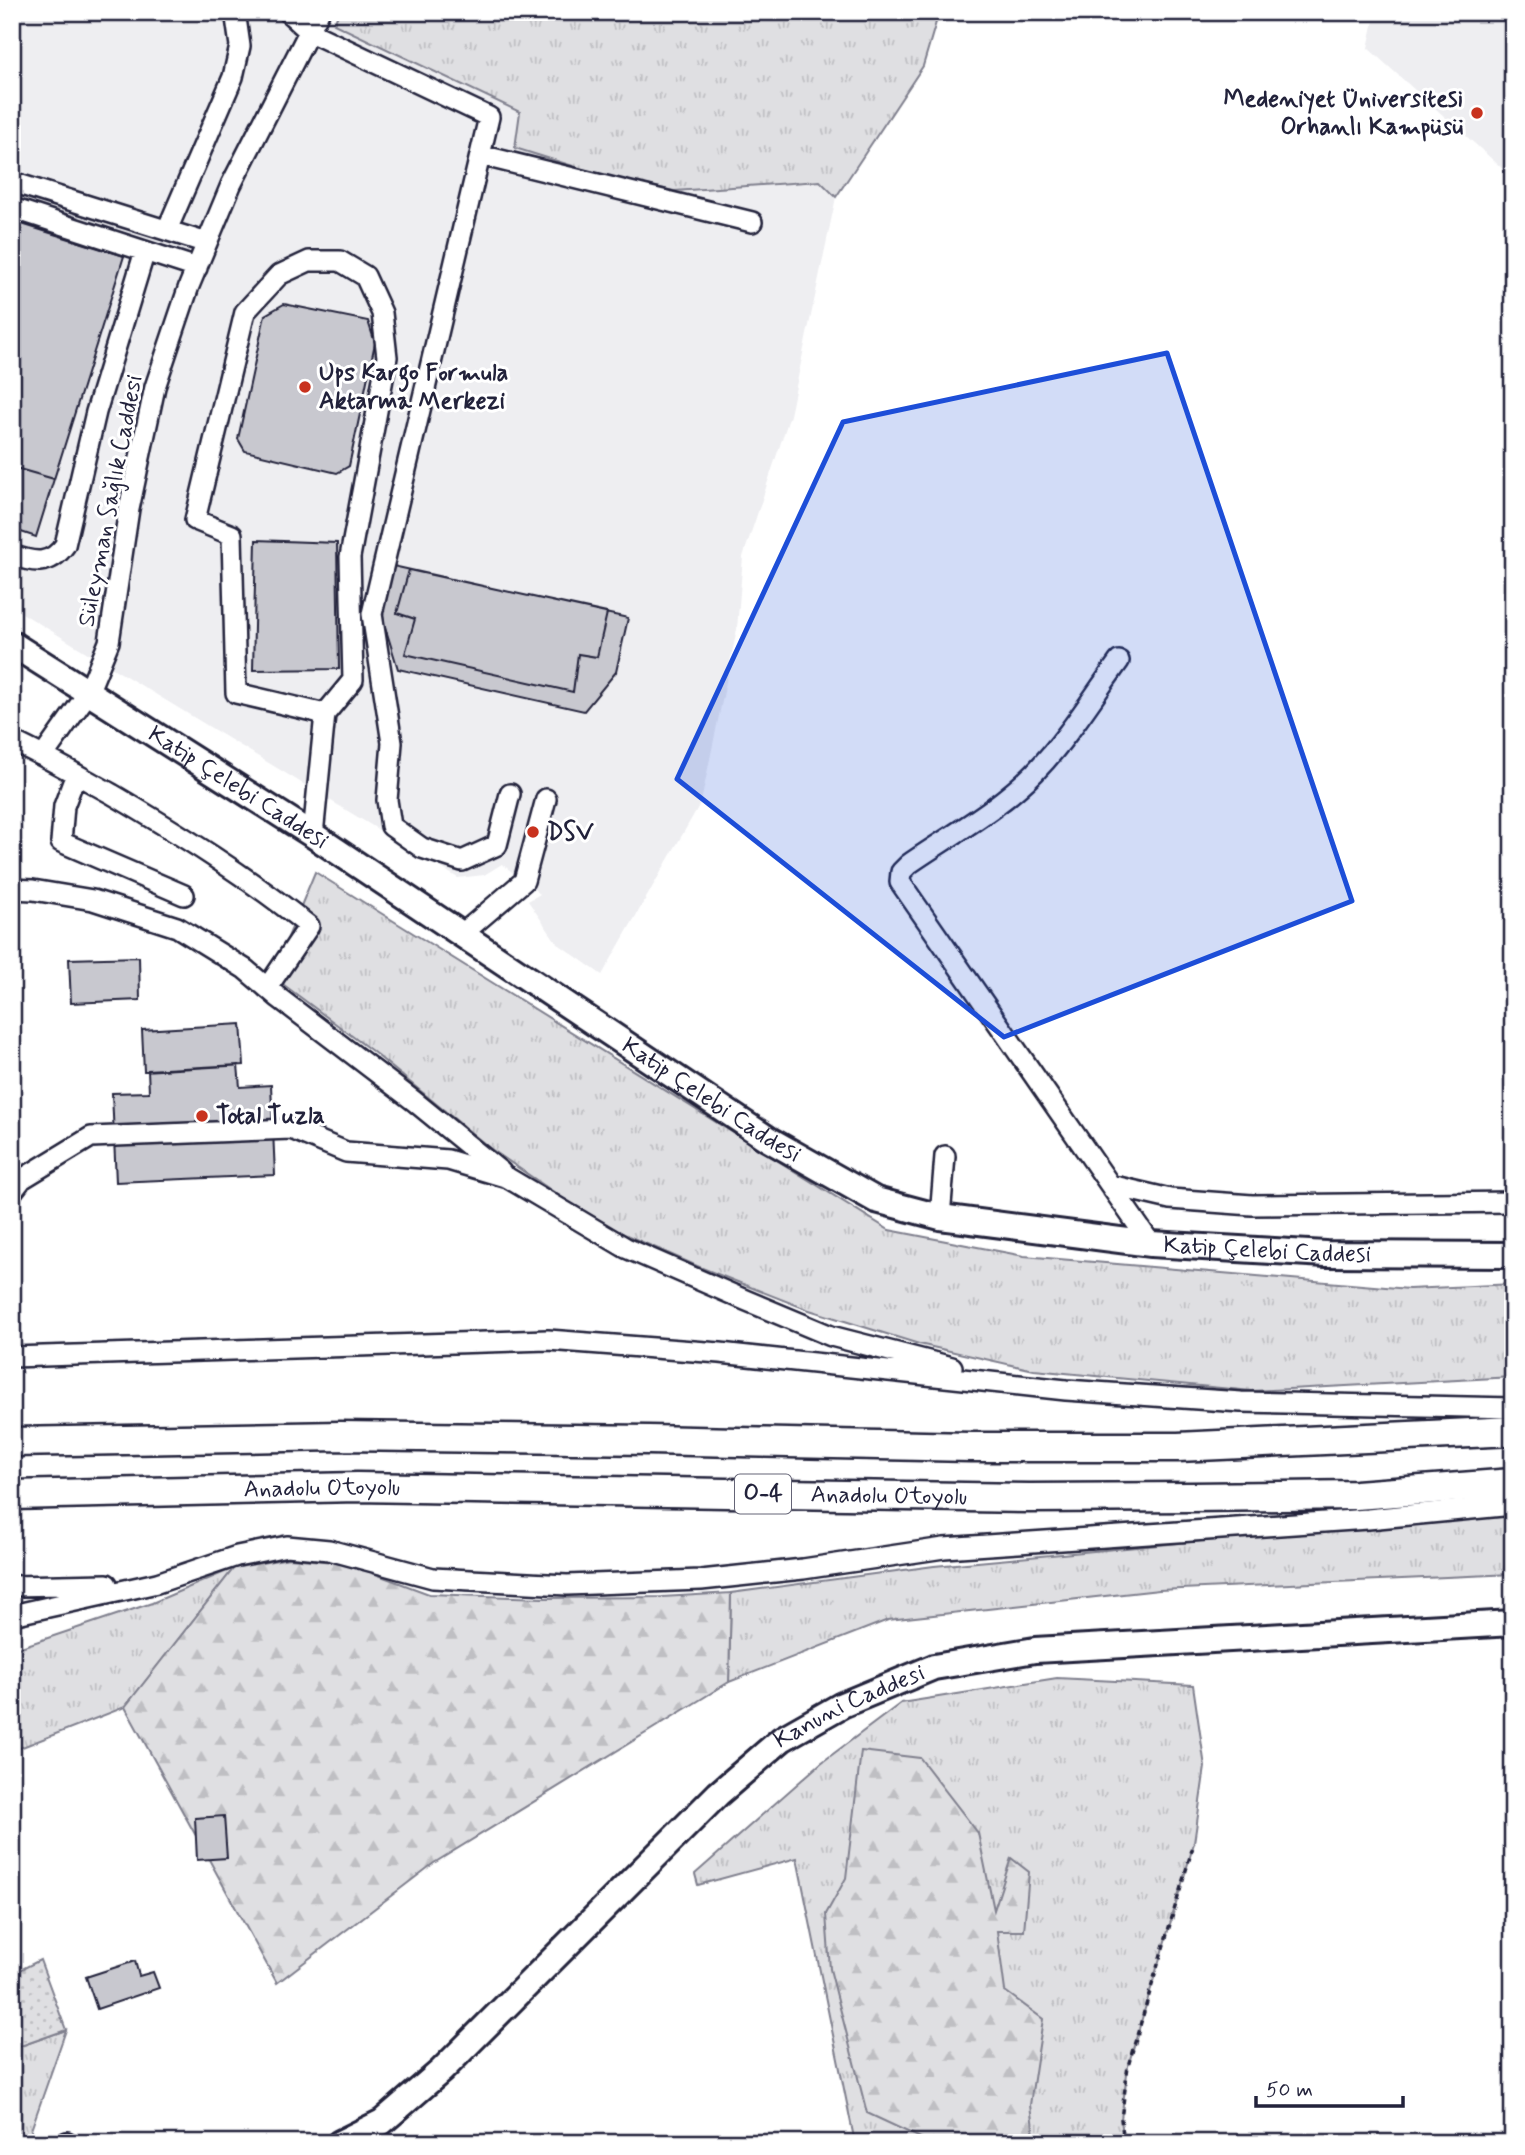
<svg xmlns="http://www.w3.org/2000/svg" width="1525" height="2155" font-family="Mynerve,sans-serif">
	<defs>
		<pattern id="grass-tufts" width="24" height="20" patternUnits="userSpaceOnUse" patternTransform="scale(1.75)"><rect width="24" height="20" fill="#dfdfe2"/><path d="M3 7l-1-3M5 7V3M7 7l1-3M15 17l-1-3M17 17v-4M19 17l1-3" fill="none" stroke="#bfbfc3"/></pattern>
		<pattern id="forest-firs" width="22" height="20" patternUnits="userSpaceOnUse" patternTransform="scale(1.75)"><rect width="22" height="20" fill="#dfdfe2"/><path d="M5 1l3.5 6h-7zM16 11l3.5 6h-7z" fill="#bfbfc3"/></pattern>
		<pattern id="garden-dots" width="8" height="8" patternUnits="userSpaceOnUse" patternTransform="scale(1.75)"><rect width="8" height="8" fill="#dfdfe2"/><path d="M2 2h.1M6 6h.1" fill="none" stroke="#bfbfc3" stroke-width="1.8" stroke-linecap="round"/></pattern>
	</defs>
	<rect width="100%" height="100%" fill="#fff"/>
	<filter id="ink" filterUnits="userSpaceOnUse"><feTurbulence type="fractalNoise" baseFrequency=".0143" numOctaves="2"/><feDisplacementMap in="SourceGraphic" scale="14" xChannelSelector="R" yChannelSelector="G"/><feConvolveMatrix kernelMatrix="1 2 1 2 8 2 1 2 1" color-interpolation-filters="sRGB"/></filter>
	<g filter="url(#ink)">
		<path fill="#eeeef1" d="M12,12h315l7,12 186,89 -4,35 89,28 69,15 146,-10 16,16 -46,218 -47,142 -6,72 -36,173 -99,173 -45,-32 -29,-42 12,-7 -38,-30 -18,11 -26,3 -446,-271z
			M1376,12h137v166l-145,-130z"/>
		<path fill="url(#grass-tufts)" stroke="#80808e" stroke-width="2" d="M339,12h600l-16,54 -87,131 -16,-16 -146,10 -69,-15 -90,-28 5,-36 -186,-88z
			M315,872l574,358 135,26 385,33 104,-5v93l-261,14 -218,-21 -115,-26 -113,-35 -109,-43 -98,-43 -108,-74 -119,-98 -100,-75z
			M1513,1507v67l-354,16 -271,30 -159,62 2,-89 203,-27 310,-29z
			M234,1568l-109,139 -113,44v-101l140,-47z
			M1057,1678l136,7 12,82 -11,76 -66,223 -7,53 3,24h-269l-58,-285 -99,27 -3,-11 126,-111 80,-60z
			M66,2030l-35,100 10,13h-29v-94z"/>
		<path fill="url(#forest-firs)" stroke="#80808e" stroke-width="2" d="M289,1558l57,5 83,31 113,4 120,-1 69,-4 -2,89 -295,181 -157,120 -152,-276 109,-139z
			M861,1751l59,7 58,75 16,77 17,-52 18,14 -5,59h-27l8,60 38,28 -13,86 5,38h-109l-1,-3 -58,-27 -37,-144 -4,-55 20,-36z"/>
		<path fill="url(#garden-dots)" stroke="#80808e" stroke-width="2" d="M40,1960l26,70 -54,19v-75z"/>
		<path fill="#c8c8cf" stroke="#22223b" stroke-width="2" d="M12,221l112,35 -70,223 -42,-12z
			M284,304l84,17 7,22 -26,123 -12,7 -92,-22 -7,-12 27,-124z
			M12,467l42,12 -18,58 -24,-8z
			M256,540l81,3 2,126 -86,1z
			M393,566l235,52 -12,54 -32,39 -186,-42 -16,-52z
			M409,570l198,43 -10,44 -19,-3 -5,38 -168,-38 10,-35 -18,-6z
			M139,957l1,43 -69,3 -2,-44z
			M241,1024l3,41 -100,6 -2,-41z
			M238,1065l2,22 31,-2 4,90 -159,7 -4,-89 37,-1 -1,-22z
			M224,1816l3,42 -30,2 -2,-42z
			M135,1961l4,15 14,-4 6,16 -62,21 -11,-32z"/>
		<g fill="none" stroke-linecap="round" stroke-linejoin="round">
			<g stroke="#22223b" stroke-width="24">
				<path id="minor" d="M288,12l22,20 179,85 -117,497 20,129 -5,57 4,26 31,22 40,13 35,-16 13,-51
					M480,155l272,67
					M12,182l195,61
					M12,208l185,60
					M167,230l66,-153 7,-31 -4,-28 -3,-6
					M12,555c22,8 38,11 53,-10l31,-133 49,-161
					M1119,661c-27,37 -52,78 -84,111 -36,37 -84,63 -126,92l-8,8 -1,10 210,303 60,14 82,6 261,-3
					M12,741c35,16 67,35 100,53 68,40 135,82 197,132l-42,62
					M44,755l44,-62 21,-51 20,-133 26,-122 34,-101 42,-101 88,-173
					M76,774l-12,32 -3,36 123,53
					M313,835l12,-121 -89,-21 -4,-158 -37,-15 50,-208 34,-37 30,-14h31l25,15 17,37 5,44 -37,200 3,123 -28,34
					M12,889l21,1 60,10 84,27 68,42 34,29 135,103 87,71
					M462,934l62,-53 22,-82
					M1110,1185l41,59
					M12,1192l10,-13 69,-42 200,-8 55,23 102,8 60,18 118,70 119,52 86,36 121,31
					M940,1217l5,-61
					M12,1357l536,-17 172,13 346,37 175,12 272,6
					M12,1586l95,-2
					M12,1615l145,-32 80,-27 50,-10 42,4 104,28 134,7 134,-5 102,-11 141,-21 424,-29 145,-14
					M67,2143v-1"/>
			</g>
			<g stroke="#22223b" stroke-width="30">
				<g id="major">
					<path id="s1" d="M12,644l301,191 455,304 108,61 64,17 211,27 175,10 187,1"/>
					<path id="s2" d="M340,2143l42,-21 59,-51 277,-277 64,-55 60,-34 92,-38 101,-17 478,-27"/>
				</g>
			</g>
			<g stroke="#22223b" stroke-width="33">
				<g id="highway">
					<path d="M12,1442l328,-6 309,4 321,7h208l335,-16"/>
					<path id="s3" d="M12,1495l345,-8 673,11 161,-1 165,-2 157,-12"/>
				</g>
			</g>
			<path stroke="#22223b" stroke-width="3.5" stroke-dasharray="5 5" stroke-linecap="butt" d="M1124,2143l-3,-24 7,-53 66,-223"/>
			<use href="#minor" stroke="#fff" stroke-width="19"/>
			<use href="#major" stroke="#fff" stroke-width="24"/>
			<use href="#highway" stroke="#fff" stroke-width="28"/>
		</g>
	</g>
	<path fill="#1d4ed8" fill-opacity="0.2" stroke="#1d4ed8" stroke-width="5" stroke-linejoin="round" d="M1167,353l185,548 -348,136 -327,-258 166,-357z"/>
	<g fill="#c8321e" stroke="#fff" stroke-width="2.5">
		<circle cx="1477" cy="113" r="7"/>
		<circle cx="305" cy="387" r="7"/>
		<circle cx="533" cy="832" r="7"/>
		<circle cx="202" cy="1116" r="7"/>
	</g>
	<g text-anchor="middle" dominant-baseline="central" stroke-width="6" stroke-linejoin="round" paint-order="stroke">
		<rect fill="#fff" stroke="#646476" stroke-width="2" x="735" y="1474.5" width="56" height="39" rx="5"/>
		<g font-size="23" font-weight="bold" fill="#22223b">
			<text x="763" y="1494">O-4</text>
		</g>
		<g font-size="24" font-weight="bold" fill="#22223b" stroke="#fff" text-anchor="start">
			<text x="1463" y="99" text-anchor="end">Medeniyet Üniversitesi<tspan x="1463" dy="28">Orhanlı Kampüsü</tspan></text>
			<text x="319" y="373">Ups Kargo Formula<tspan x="319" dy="28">Aktarma Merkezi</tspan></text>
			<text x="547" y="832">DSV</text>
			<text x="216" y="1116">Total Tuzla</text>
		</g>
		<g font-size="24" fill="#22223b" stroke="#fff">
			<text transform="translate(111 501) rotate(-79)">Süleyman Sağlık Caddesi</text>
			<text stroke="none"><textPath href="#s1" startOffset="268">Katip Çelebi Caddesi</textPath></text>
			<text stroke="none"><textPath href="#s1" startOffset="835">Katip Çelebi Caddesi</textPath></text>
			<text stroke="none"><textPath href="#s1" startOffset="1423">Katip Çelebi Caddesi</textPath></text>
			<text stroke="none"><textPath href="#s3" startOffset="310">Anadolu Otoyolu</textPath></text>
			<text stroke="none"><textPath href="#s3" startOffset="877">Anadolu Otoyolu</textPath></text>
			<text stroke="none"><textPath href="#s2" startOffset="676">Kanuni Caddesi</textPath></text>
		</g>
	</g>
	<rect width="1525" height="2155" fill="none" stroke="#fff" stroke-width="42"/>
	<rect x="21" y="21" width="1483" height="2113" fill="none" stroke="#22223b" stroke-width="2.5" filter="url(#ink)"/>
	<path d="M1256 2096v10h147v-10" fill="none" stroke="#22223b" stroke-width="3.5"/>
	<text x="1266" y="2096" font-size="21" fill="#22223b" stroke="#ffffff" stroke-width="5" paint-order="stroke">50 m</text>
</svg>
